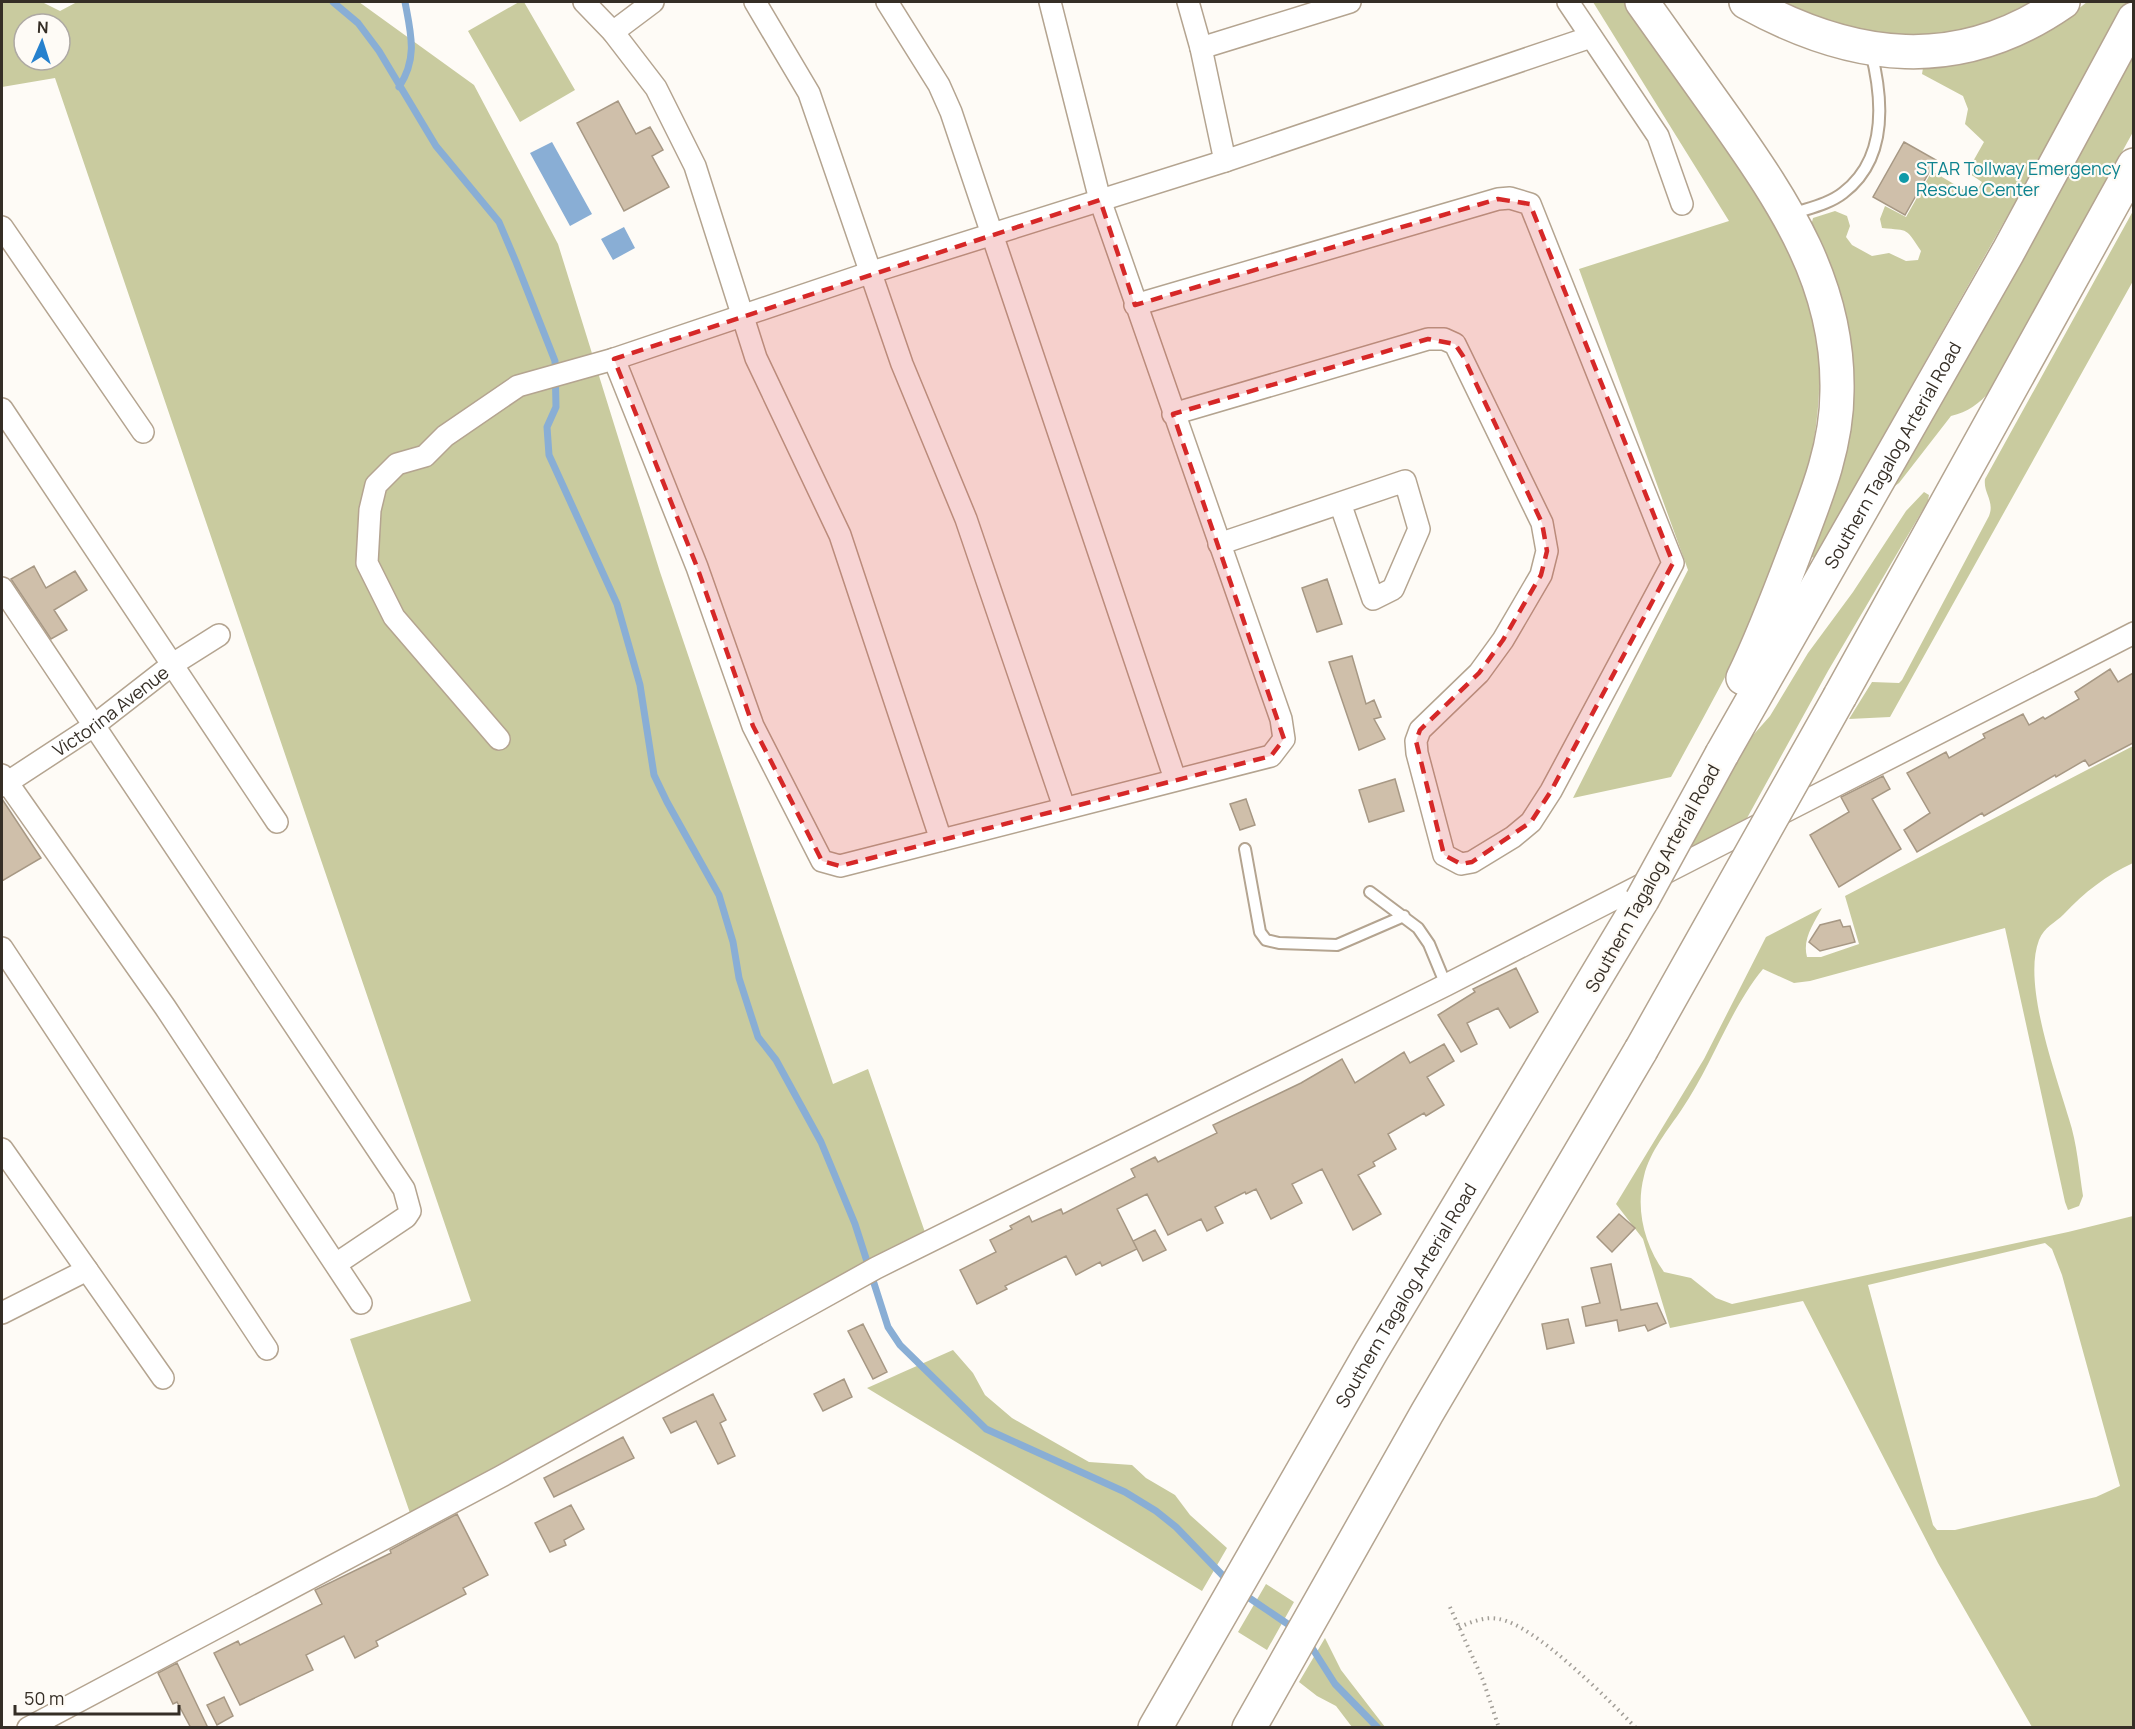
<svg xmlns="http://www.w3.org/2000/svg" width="2135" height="1729" font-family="Manrope,sans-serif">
	<rect width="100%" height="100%" fill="#fefbf6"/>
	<path fill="#c9cb9f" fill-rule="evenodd" d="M2,2h40l18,9 17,-9h282l115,83 84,159 102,328 173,512 35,-15 59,169 -517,275 -60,-174 121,-38 -416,-1223 -53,9zM24,24h36v36h-36z
		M519,2h5l51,88 -55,32 -52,-91z
		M1593,2h37c46,65 90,127 130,196 11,20 25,39 34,59 78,171 -42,371 -123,520l-98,21 115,-228 -109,-301 150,-48z
		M1772,2h260c-14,6 -28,14 -42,19 -49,18 -113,20 -163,3 -19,-6 -37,-15 -55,-22z
		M2087,2h41l-313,555 -6,1 25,-87 -24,-241 3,-12 22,-7 12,5 3,10 -4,11 6,8 20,11 17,-3 17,8 12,-1 3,-9c-16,-24 -11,-20 -39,-23l-2,-9 5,-13 21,11 26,-46 42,25 8,-14 -15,-10 17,-30 -19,-18 3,-15 -5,-13 -41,-22 1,-6 40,-8 110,-47z
		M2133,49v83l-142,258c-12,14 -23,22 -40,26l-52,67 -11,8z
		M2133,211v70l-243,436 -41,2 23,-37 27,1 3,-3 87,-164c6,-15 -6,-23 -4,-37z
		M1924,492l5,3 -1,6 -100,170 -87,158 -54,23 60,-110 23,-26 38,-63 45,-61 53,-81z
		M2133,746v117c-28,13 -48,29 -69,51 -10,10 -19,12 -25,26 -17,44 17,134 30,179 8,24 10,52 14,77l-4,10 -11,4 -3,-8 -60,-274 -195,53 -16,2 -31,-14c-33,40 -51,96 -81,140 -14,21 -32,42 -38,67 -9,34 1,69 20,96l27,6 25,20 16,6 336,-72 65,-16v511h-101l-94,-164 -135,-262 -133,27 -27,-89 -27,-35 88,-145 62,-122 56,-29c-8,15 -20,31 -15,49h14l38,-13 -14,-48zM2045,1243l7,6 10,26 58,211 -24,11 -141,33h-18l-4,-5 -65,-240z
		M953,1350l20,23 12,22 27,23 77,44 43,3 14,13 29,17 15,20 37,33 -25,43 -335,-203z
		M1266,1584l28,18 -27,48 -29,-18z
		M1325,1638l16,32 44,57h-33l-16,-21 -19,-10 -18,-14z"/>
	<path fill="#89aed5" d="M552,142l40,72 -22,12 -40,-73z
		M624,227l11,21 -22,12 -12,-21z"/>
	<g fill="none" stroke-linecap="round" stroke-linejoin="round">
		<path stroke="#89aed5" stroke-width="7" d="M333,2l25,21 21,28 57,95 63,76 17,40 39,99 1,46 -9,20 2,28 68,149 23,81 14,90 13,27 52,93 14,47 6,36 19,59 18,23 45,82 34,82 33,103 12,18 86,84 139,63 31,19 20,16 53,55
			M399,87c19,-29 12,-53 6,-85
			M1242,1593l53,36
			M1309,1643l26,41 43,44"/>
	</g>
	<path fill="#cfbfaa" stroke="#a79884" stroke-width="1.5" d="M618,101l18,33 14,-7 13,23 -11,6 17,31 -45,24 -47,-88z
		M1904,142l32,18 -31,55 -32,-18z
		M34,566l12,22 29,-17 12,19 -33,20 13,20 -16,9 -40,-60z
		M1327,579l15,45 -25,8 -15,-44z
		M1352,656l14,48 8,-4 7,17 -7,2 11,20 -26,11 -30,-88z
		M2110,669l8,13 15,-9v70l-44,23 -4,-6 -29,17 -1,-2 -71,41 -2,-3 -65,39 -13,-22 26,-17 -23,-40 39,-21 3,6 36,-20 -2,-4 40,-20 6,11 14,-8 2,2 34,-20 -4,-7z
		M1883,776l7,13 -18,10 29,50 -62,38 -29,-52 39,-23 -8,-15z
		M1395,779l9,32 -35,11 -10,-32z
		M2,799l39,59 -39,23z
		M1246,799l9,26 -15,5 -10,-26z
		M1840,920l3,7 7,-1 5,16 -35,9 -11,-9 11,-17z
		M1516,968l22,44 -28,16 -12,-20 -31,15 10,21 -16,8 -23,-37 37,-23 -2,-3z
		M1444,1044l10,17 -27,16 17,28 -18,11 -2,-3 -36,21 8,15 -23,13 2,4 -17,9 23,39 -28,16 -31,-61 -30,15 10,19 -31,16 -15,-30 -10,5 -1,-2 -30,15 8,16 -16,8 -6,-12 -33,16 -21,-41 -30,15 20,40 -35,17 -2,-4 -24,13 -10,-19 -61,30 2,3 -30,15 -17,-34 36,-18 -6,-12 22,-11 -2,-3 19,-10 3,6 29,-13 2,5 72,-37 -4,-8 24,-12 3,5 59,-29 -4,-8 88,-42 41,-24 13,24 49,-31 6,11z
		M1619,1214l16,14 -23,24 -15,-15z
		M1155,1230l11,20 -23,11 -10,-20z
		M1611,1264l10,46 36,-7 9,20 -18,8 -3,-6 -26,6 -2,-11 -31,6 -4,-19 18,-4 -9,-35z
		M1568,1319l6,24 -27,6 -5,-25z
		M863,1324l24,48 -14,7 -25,-48z
		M844,1379l8,18 -29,14 -9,-17z
		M713,1394l13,26 -6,3 15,33 -17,8 -22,-43 -25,12 -8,-15z
		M623,1437l11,21 -80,39 -10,-19z
		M571,1505l13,24 -20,11 2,5 -16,7 -15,-29z
		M457,1514l31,61 -25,13 3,6 -90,47 2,5 -23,12 -11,-22 -38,19 7,15 -73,35 -26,-52 24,-12 2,4 82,-41 -7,-14 76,-37 -1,-3z
		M177,1663l31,65h-17l-14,-26 -4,2 -15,-31z
		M224,1697l9,19 -16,9 -10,-20z"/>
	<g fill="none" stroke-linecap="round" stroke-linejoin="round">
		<g stroke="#b4a490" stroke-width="14">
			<path id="service" d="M1792,214c17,-6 37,-10 51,-21 45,-34 40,-94 28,-141
				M1245,849l15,83 6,8 13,3 58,2 67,-29
				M1370,892l48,36 11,16 17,41"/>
		</g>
		<g stroke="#b4a490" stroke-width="24">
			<g id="minor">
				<path d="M584,2l29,30 43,56 39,78 61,192 84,177 101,305"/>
				<path d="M755,2l54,91 93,271 64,155 98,288"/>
				<path d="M887,2l52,83 12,27 224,667"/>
				<path d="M1188,2l13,46 24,113"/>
				<path d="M1568,2l90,134 24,68"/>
				<path d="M613,32l40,-30"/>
				<path d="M1201,48l149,-46"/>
				<path d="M2,227l141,205"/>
				<path d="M1135,305l363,-106 12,-1 20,6 143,359 -122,228 -20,31 -18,15 -41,25 -11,2 -17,-9 -27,-102 -1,-12 4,-11 59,-57 24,-33 38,-65 6,-24 -5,-28 -87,-179 -11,-5h-16l-255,75"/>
				<path d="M614,359l83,208 56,159 69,135 18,5 431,-110 13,-17 -3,-20 -181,-519 -50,-198"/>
				<path d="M2,409l275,413"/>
				<path d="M1219,544l186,-63 14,48 -26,60 -20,10 -33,-96"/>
				<path d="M2,588l402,601 6,22 -4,6 -70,47"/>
				<path d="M499,739l-105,-122 -27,-54 3,-53 6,-25 21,-21 28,-8 20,-20 73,-50 96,-27 255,-86 356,-112 366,-124"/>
				<path d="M2,775l163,232 196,296"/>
				<path id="s1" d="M2,786l90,-59 81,-63 46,-29"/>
				<path d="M2,948l265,401"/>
				<path d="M2,1149l161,229"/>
				<path d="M2,1313l85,-43"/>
				<path d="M28,1728l472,-251 376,-209 570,-283 688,-352"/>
			</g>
		</g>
		<g stroke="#b4a490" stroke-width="36">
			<g id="motorway">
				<path d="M1642,2c28,39 56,79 84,118 59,84 113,164 111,271 0,54 -20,104 -39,153 -17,45 -34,91 -55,134"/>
				<path d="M1746,2c107,59 212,73 317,0"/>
				<path d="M1840,696l294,-531"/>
				<path id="s2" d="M1722,754l286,-502 126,-233"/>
				<path id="s3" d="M1155,1728l216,-376 271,-452"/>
				<path d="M1249,1728l178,-315 214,-363"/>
			</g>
		</g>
		<path stroke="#a29e97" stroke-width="4" stroke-dasharray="1.5 4.5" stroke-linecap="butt" d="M1450,1607l33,73 16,48
			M1459,1627c13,-5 26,-11 40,-8 36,6 110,81 137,109"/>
		<use href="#service" stroke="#fff" stroke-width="10"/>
		<use href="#minor" stroke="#fff" stroke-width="21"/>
		<use href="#motorway" stroke="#fff" stroke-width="33"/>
		<g stroke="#b4a490" stroke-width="36" stroke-linecap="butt">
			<path id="motorway-bridge" d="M1642,900l80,-146
				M1641,1050l199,-354"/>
		</g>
		<use href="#motorway-bridge" stroke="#fff" stroke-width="33"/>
	</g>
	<path fill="#d62828" fill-opacity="0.2" stroke="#d62828" stroke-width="4.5" stroke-dasharray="12 8" stroke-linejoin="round" d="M1498,199l32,5 143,359 -122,228 -20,31 -59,40 -11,2 -17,-9 -28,-114 4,-11 59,-57 24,-33 38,-65 6,-24 -5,-28 -79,-167 -8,-12 -27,-5 -255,75 111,325 -13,17 -431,110 -18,-5 -69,-135 -56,-159 -83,-208 486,-159 35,105z"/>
	<circle fill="#0f9aa8" stroke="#fefbf6" stroke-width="2" cx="1904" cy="178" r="6"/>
	<g text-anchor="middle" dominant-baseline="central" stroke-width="4.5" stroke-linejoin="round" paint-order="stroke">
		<g font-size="18" fill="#0d838f" stroke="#fefbf6" text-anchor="start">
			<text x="1916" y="168">STAR Tollway Emergency<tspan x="1916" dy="21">Rescue Center</tspan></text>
		</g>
		<g font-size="18" fill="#352e26" stroke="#fefbf6">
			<text stroke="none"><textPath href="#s2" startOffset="344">Southern Tagalog Arterial Road</textPath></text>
			<text stroke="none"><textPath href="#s1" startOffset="132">Victorina Avenue</textPath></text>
			<text transform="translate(1652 878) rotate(-61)">Southern Tagalog Arterial Road</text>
			<text stroke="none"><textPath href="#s3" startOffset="500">Southern Tagalog Arterial Road</textPath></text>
		</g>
	</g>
	<rect width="2135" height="1729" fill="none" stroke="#352e26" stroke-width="6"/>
	<g transform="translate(42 42) rotate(3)"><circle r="28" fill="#fefbf6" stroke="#aea9a3" stroke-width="1.5"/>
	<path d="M0-4.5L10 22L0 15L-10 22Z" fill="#2681ce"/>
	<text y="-9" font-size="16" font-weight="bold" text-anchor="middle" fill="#352e26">N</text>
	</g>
	<path d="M15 1705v9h164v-9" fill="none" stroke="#352e26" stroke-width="3"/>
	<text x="24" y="1705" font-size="18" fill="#352e26" stroke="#fefbf6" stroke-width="4.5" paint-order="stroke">50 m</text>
</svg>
